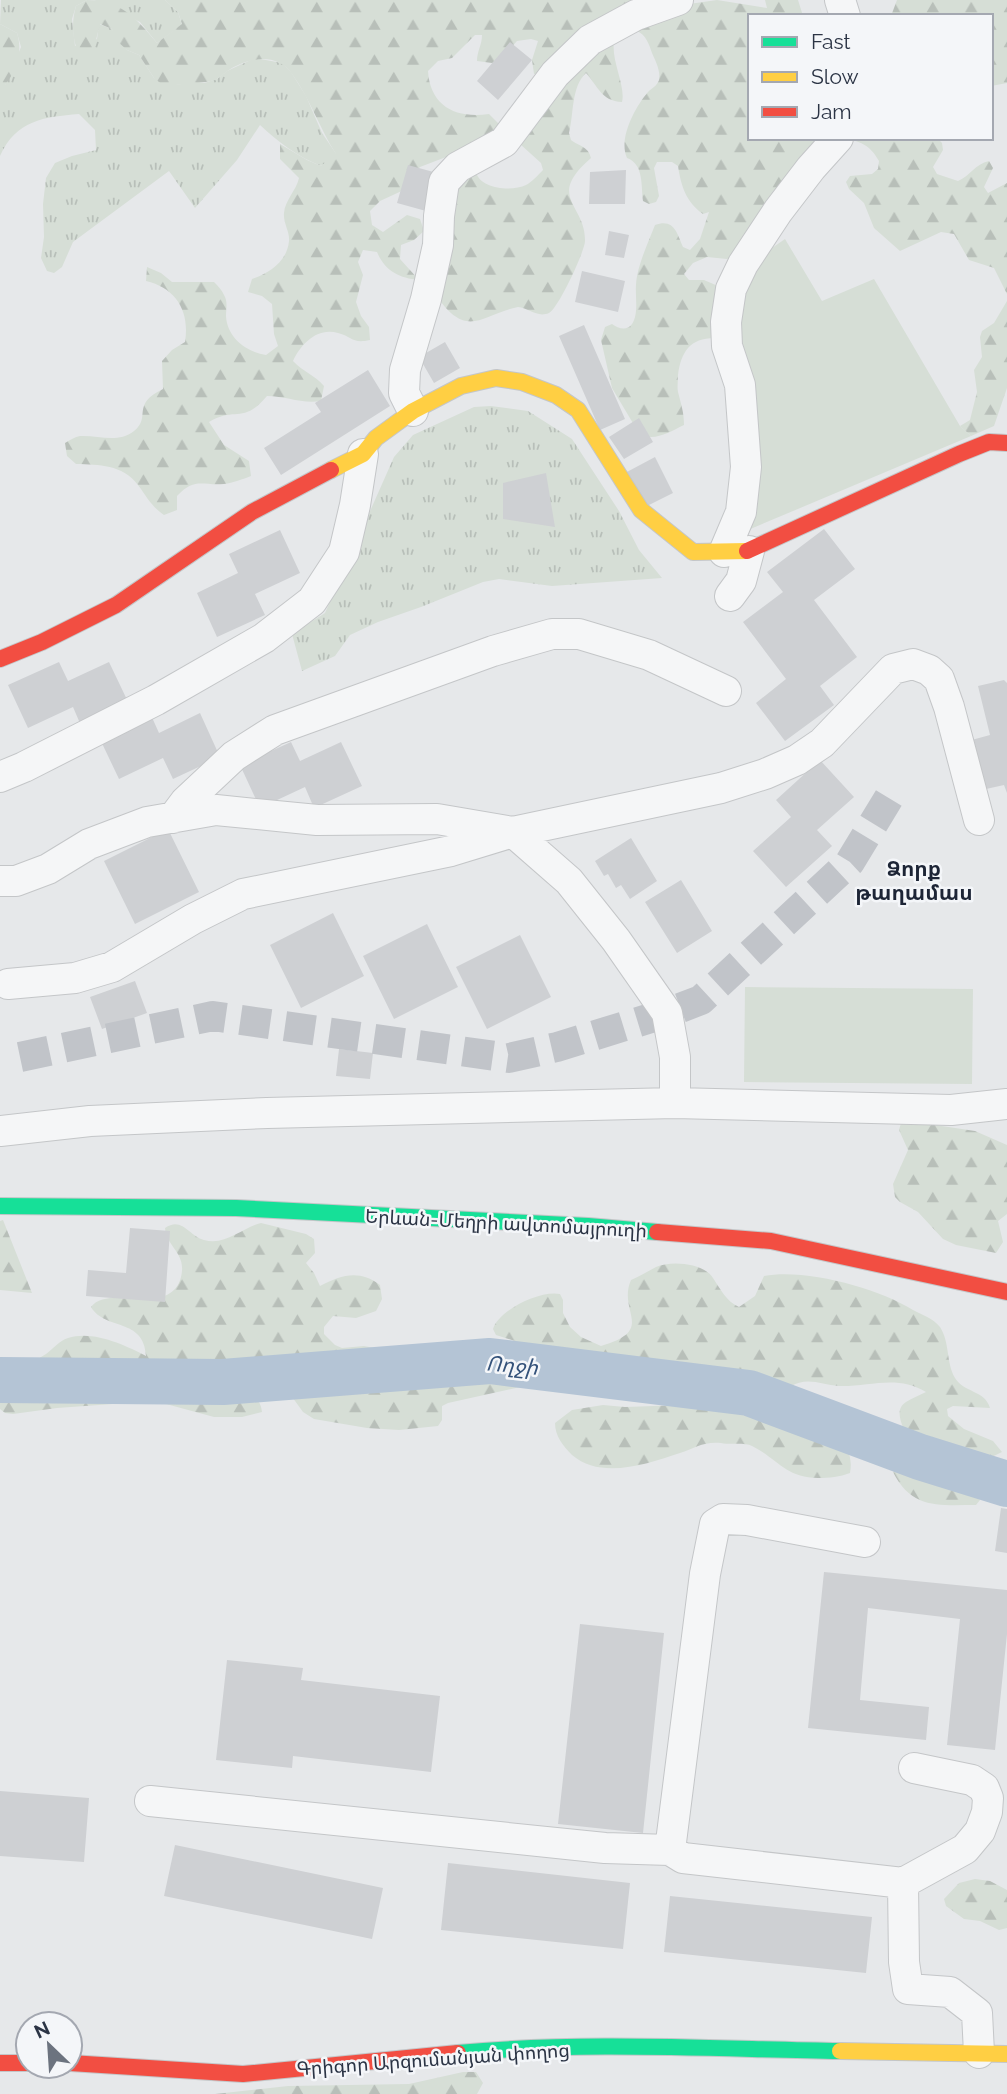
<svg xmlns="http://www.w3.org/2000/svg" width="1007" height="2094" font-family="Raleway,'Noto Sans Armenian',sans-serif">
	<defs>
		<pattern id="grass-tufts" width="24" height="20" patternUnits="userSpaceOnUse" patternTransform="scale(1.75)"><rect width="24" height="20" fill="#d6ded6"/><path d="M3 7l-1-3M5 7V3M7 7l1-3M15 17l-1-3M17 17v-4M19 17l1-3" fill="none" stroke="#b8bfb9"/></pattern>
		<pattern id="forest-firs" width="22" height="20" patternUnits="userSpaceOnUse" patternTransform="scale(1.75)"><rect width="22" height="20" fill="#d6ded6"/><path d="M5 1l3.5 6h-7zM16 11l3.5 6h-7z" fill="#b8bfb9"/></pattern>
	</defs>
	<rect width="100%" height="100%" fill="#e6e8ea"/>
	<path fill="url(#grass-tufts)" d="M1,0h86l-11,6 -4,13 3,27 22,-7 2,-15 13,5 15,21 12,5 15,23 23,7 13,-3 14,1 13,-4 10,-8 28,-13 27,5 9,9 15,24 16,37 15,22 -16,11c-23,-9 -43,-24 -61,-41l-23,35 -42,48 -26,-37 -96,71 -11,25 -8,6 -7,-2 -6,-13 3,-21 -1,-33 3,-26 9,-15 17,-7 24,-6 -1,-20 -16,-16c-35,3 -63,6 -79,42v-71h5l16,-38 -4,-14 -17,-9z
		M94,0h71l13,12 4,13 -25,18 -17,-21z
		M491,406l37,5 44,28 47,72 20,39 23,28 -110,8 -53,-7 -16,3 -62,25 -43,15 -28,13 -15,21 -33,15 -10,-37 33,-21 69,-156 19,-22 61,-28z"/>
	<path fill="url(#forest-firs)" d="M87,0c34,0 50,19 70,43l25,-19 -4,-12 -13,-12h499l4,7 49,-7 50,8 -2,-8h33l5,16h-53v122h187l5,5 1,7 -10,17 4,7 21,7c12,-5 17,-17 31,-20l4,7 -9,19 4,6 19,-10v111l-13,-26 -25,-8 -15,-26 -13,-2 -41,19 -26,-23 -10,-25 -15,-14 -3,-7 4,-6 22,-2 6,-5 1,-8c-9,-16 -19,-21 -38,-22l-102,115 -12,5 -20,-2 -14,6 -9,11 5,6h15l14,6 -1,52c-26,-1 -36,13 -39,37 0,6 -1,12 0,17 3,12 6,20 6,33 -15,7 -27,16 -44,10l-28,-47 -11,-48 4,-13 7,-3c6,4 14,8 20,0 7,-11 3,-27 4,-39 1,-19 12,-42 19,-60 19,-7 22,8 28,22l7,3 10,-11 9,-27 -6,2c-17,-12 -22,-28 -25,-48l-6,-4h-15l-3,6 5,28 -3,6 -7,2 -6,-3c-2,-15 1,-37 -16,-43 -9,-19 8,-51 21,-66 4,-4 9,-6 11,-12 2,-9 -4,-20 -7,-27 -3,-9 -6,-18 -15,-22l-23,10c-3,20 12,45 8,61 -21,-1 -24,-16 -36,-29 -15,14 -12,41 -17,60l2,7c9,7 17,6 20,18 -46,40 -5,46 -6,83 0,10 -27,68 -36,72 -12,5 -20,-5 -31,-6 -36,7 -50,33 -80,-9l6,-104 32,-22c4,17 36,20 50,13 6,-3 12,-10 17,-15l-2,-7 -21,-19 21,-71 -7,1 -2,-14 6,-19 -7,-2 -14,2 -18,20 -7,2 -15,-2c0,-10 5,-16 5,-26h-7l-23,23 -14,3 -10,10c2,35 28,48 61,43l10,10 -1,13 -78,30 -9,10 -5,12 -26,12 -10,10 2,14 11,7 24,-17 13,4 4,12 -10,9 -13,5 -1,14 19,21c-20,-2 -34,-9 -42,-28l-14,-2 -5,12 5,13 -7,27 5,14 8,11 1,13c-18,4 -17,-3 -32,-7 -21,-6 -37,11 -45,28 10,11 22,14 31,25l-3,15c-20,3 -35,-5 -54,-5 -24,29 -31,10 -58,26l15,23 25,16 2,15c-8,3 -18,7 -27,8 -22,2 -29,-7 -47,12v14l-13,5c-13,-9 -17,-18 -26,-30 -16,-21 -39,-20 -62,-21l-9,-8 -2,-13c5,-3 10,-6 15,-7 19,-1 37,8 54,-5 18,-14 -4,-26 29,-42l-1,-28 10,-11 13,-8c5,-31 -9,-54 -39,-61l1,-14 14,6 11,9h42c4,4 8,8 10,13 4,7 2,13 2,21 1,22 21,36 40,39l12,-9 -4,-12 -2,-30 -10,-8 -14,-4 4,-13c17,-6 35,-17 37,-38 1,-9 -6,-18 -5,-28 1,-13 12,-22 15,-35l-19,-19v-15l27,16 14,6 15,-12c-16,-25 -26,-55 -44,-80 -16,-23 -46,-16 -66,-2 -3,2 -5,5 -9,7 -6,4 -43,6 -53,7l-10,-8 -15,-23 -12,-5 -10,-9 -5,-12 -12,-5 -7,28 -12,6c-9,-16 -10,-35 -5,-52z
		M897,0h110v83l-16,3v-70h-100z
		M0,24l17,9c6,19 0,37 -12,52h-5z
		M1007,301v87l-13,38 -23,10 -11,-10 10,-6 7,-28 -3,-22 8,-13 -2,-20 2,-6 12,-8z
		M901,1123h21l53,8 32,14v69l-9,7 5,21 -7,11 -40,-8 -13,-6 -25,-27 -18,-10 -5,-5 -2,-13 15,-34 -9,-20z
		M3,1220l29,73 -32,-3v-69z
		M261,1223l45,11 8,5 1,14 -9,10 8,10 6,13c21,-11 39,-17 60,-1l2,14 -6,12 -20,7 -23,-2 -9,11v7l11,11 7,3 22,-2 94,18 17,1 24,-5 12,-7 5,-6 -1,-6 -19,-6 -3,-6c6,-19 47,-39 67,-35l3,6v13l7,14 11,10 20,9c56,-16 16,-34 30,-66 10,-4 17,-9 25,-13 15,-7 48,-4 57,11 8,12 13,23 26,29l16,-11 9,-20c41,-8 114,12 149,34 9,5 20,8 27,17 10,15 6,36 15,51 9,15 30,12 35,30l-37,-2 -6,3 1,7 16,13 29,12 9,11 -39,19 -2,7c5,10 15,13 19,22l-4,5c-36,0 -64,5 -83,-33 6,-10 14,-17 14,-29 0,-14 -16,-31 -1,-41 6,-4 14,-7 20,-10 -29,-18 -57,-5 -87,-6 -18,-1 -32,-10 -49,1 1,47 69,36 60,86 -10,4 -21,5 -32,5 -32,0 -40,-19 -66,-32 -7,-4 -22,-1 -31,-3 -16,-2 -27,5 -41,10 -33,11 -79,27 -108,2 -9,-9 -17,-19 -17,-32l17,-13 31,-5 22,2 57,-2 22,5 42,-6 14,-7 10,-10 1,-7 -32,8 -96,-7 -84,5 -12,-5 -99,22 -6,3v14l-4,6 -39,4 -32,-2 -53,-9 -11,-7 -13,-18 -17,-13 -56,-15 -33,1 -7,3v8l18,11 54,7c9,3 12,7 13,16l-20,5h-28l-59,-16 -98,7 -44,6 -8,-1 -5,-4v-20l2,-2c13,-14 27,-23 44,-33 7,-5 13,-13 22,-16 25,-8 57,7 78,18 -2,-39 -41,-25 -55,-49 17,-24 80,11 90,-30 6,-24 -14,-29 -16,-49 17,-12 24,8 39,12 22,6 37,-12 57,-17z
		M975,1879l15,2 17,9v38l-8,2 -19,-9 -16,-2 -18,-13 -2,-7 15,-16z
		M463,2072h13l7,11 -6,11h-262l73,-8 121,-2z"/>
	<path fill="#d6ded6" d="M785,239l37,62 52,-22 86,147 11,10 -223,94 -15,-215 26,-58z
		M745,987l228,2 -1,95 -228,-2z"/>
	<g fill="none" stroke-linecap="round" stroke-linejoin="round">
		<path stroke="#b4c4d5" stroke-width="46" d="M0,1380l223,2 267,-21 259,32 171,64 87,27"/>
	</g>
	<path fill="#ced0d3" d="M510,42l22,18 -34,40 -21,-19z
		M408,165l29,8 -11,38 -29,-8z
		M626,170l-1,34h-36l1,-32z
		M609,231l20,4 -5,23 -19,-3z
		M582,271l43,10 -7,31 -43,-10z
		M584,325l41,94 -25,11 -41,-94z
		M445,342l15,26 -26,15 -15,-26z
		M368,370l22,36 -109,69 -17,-27 57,-36 -6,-9z
		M639,418l14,24 -29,17 -15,-22z
		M655,457l18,36 -30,15 -18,-35z
		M546,473l9,54 -52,-8v-36z
		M824,529l31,40 -41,31 43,57 -37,29 14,19 -49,36 -29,-38 30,-24 -43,-57 40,-30 -16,-20z
		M280,530l20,43 -45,21 10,21 -48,22 -20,-44 41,-20 -9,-19z
		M59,662l9,19 41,-19 21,44 -48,22 -9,-21 -45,21 -20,-43z
		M1004,680l3,3v110l-3,-8 -27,6 -9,-50 22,-6 -12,-49z
		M150,713l9,20 41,-20 20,44 -47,22 -10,-21 -44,21 -20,-42z
		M291,742l9,19 41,-19 21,44 -48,22 -9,-21 -45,21 -20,-43z
		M820,760l34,37 -37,33 15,16 -46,41 -33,-36 38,-34 -15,-17z
		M168,829l31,63 -64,32 -31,-63z
		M631,838l26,43 -27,18 -9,-14 -5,3 -8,-14 -4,2 -9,-15z
		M681,880l31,51 -35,22 -32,-51z
		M333,913l31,63 -63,32 -31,-63z
		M427,924l31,63 -64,32 -31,-63z
		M520,935l31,62 -64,32 -31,-62z
		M135,981l12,32 -45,16 -12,-32z
		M339,1049l34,4 -3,26 -34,-3z
		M130,1228l40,3 -5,71 -79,-6 2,-26 38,3z
		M1001,1508l6,1v44l-12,-2z
		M824,1572l183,18v44l-12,116 -48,-5 13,-126 -92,-11 -8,92 69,7 -3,33 -118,-12z
		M580,1624l84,9 -21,200 -85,-9z
		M227,1660l76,8 -2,12 139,16 -9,76 -138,-16 -1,12 -76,-8z
		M0,1791l89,7 -5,64 -84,-6z
		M175,1845l208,43 -11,51 -208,-43z
		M448,1863l182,20 -7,66 -182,-19z
		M670,1896l202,21 -6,56 -202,-21z"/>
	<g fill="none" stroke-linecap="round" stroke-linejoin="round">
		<path stroke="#c1c4c9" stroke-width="30" stroke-dasharray="30 15" stroke-linecap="butt" d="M20,1057l193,-41 296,42 48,-11 110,-34 34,-13 149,-138 43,-71"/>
		<g stroke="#c4c6c8" stroke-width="32">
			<path id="street" d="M840,0l5,16
				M413,411l-9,-18 1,-23 21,-71 12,-54 1,-29 5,-34 14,-15 46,-25 51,-68 35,-34 46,-25 42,-15
				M724,552l17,-40 5,-45 -6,-82 -13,-39 -1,-24 5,-33 12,-25 35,-53 33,-43 27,-30
				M730,596l11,-15 8,-30
				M0,777l24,-10 132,-67 108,-62 48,-37 32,-49 11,-47 8,-51
				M173,818l12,-16 49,-46 41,-26 218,-79 59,-17h27l70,21 77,36
				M0,881h16l32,-12 41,-25 58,-22 69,-12 101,10 120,-1 76,13 56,49 47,59 51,73 8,44v46
				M8,984l67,-6 37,-11 81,-48 50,-25 208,-43 62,-19 208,-44 44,-14 32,-14 25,-17 71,-74 20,-5 16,6 10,9 10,28 30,113
				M0,1131l90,-10 177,-8 408,-10 276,7 56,-6
				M150,1801l455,47 65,2 13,8 220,25 62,-34 15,-18 7,-19 1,-14 -4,-10 -12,-8 -58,-12
				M670,1850l35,-276 10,-50 8,-5 24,1 118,22
				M903,1883l1,79 4,27 42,3 27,21 2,40"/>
		</g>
		<g stroke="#c4c6c8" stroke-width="18">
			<path id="fast" d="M0,1206l236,2 352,18 69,6
				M458,2053c127,-12 255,-4 382,-2"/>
		</g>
		<g stroke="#c4c6c8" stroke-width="18">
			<path id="slow" d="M331,470l32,-16 13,-16 37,-27 48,-25 35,-8 26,4 34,13 22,15 63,100 52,42 54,-1
				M840,2051l167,3"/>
		</g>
		<g stroke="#c4c6c8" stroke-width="18">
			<path id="jam" d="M747,551l212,-97 30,-12 18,1
				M0,659l42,-17 74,-37 136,-93 79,-42
				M657,1232l114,9 236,51
				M0,2063h28
				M70,2063l173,11 215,-21"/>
		</g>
		<use href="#street" stroke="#f5f6f7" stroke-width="30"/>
		<use href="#fast" stroke="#16e098" stroke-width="16"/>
		<use href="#slow" stroke="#ffcf43" stroke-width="16"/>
		<use href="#jam" stroke="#f24e42" stroke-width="16"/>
	</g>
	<g text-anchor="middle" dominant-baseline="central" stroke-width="5" stroke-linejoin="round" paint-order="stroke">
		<g font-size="19" fill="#2b3445" stroke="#f4f6f9">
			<text transform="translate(506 1223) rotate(3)">Երևան-Մեղրի ավտոմայրուղի</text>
			<text transform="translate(433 2059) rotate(-4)">Գրիգոր Արզումանյան փողոց</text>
		</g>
		<g font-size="21" font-weight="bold" fill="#1d2536" stroke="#f4f6f9">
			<text x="914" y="868">Ձորք<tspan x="914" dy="24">թաղամաս</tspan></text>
		</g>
		<g font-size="21" font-style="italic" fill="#34527a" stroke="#f4f6f9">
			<text transform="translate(512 1365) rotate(5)">Ողջի</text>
		</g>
	</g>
	<rect x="748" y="14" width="245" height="126" fill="#f4f6f9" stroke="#a4a8b1" stroke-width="2"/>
	<rect x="762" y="37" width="35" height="10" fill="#16e098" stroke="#a4a8b1" stroke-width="2"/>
	<text x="811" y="49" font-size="21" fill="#2b3445">Fast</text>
	<rect x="762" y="72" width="35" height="10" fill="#ffcf43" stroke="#a4a8b1" stroke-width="2"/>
	<text x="811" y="84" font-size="21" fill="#2b3445">Slow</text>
	<rect x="762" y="107" width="35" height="10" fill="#f24e42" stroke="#a4a8b1" stroke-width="2"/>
	<text x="811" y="119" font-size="21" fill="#2b3445">Jam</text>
	<g transform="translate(49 2045) rotate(335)"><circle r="33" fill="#f4f6f9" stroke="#a4a8b1" stroke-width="2"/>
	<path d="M0-5L12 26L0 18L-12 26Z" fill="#6c737f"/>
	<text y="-10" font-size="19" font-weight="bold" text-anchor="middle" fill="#2b3445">N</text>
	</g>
</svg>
